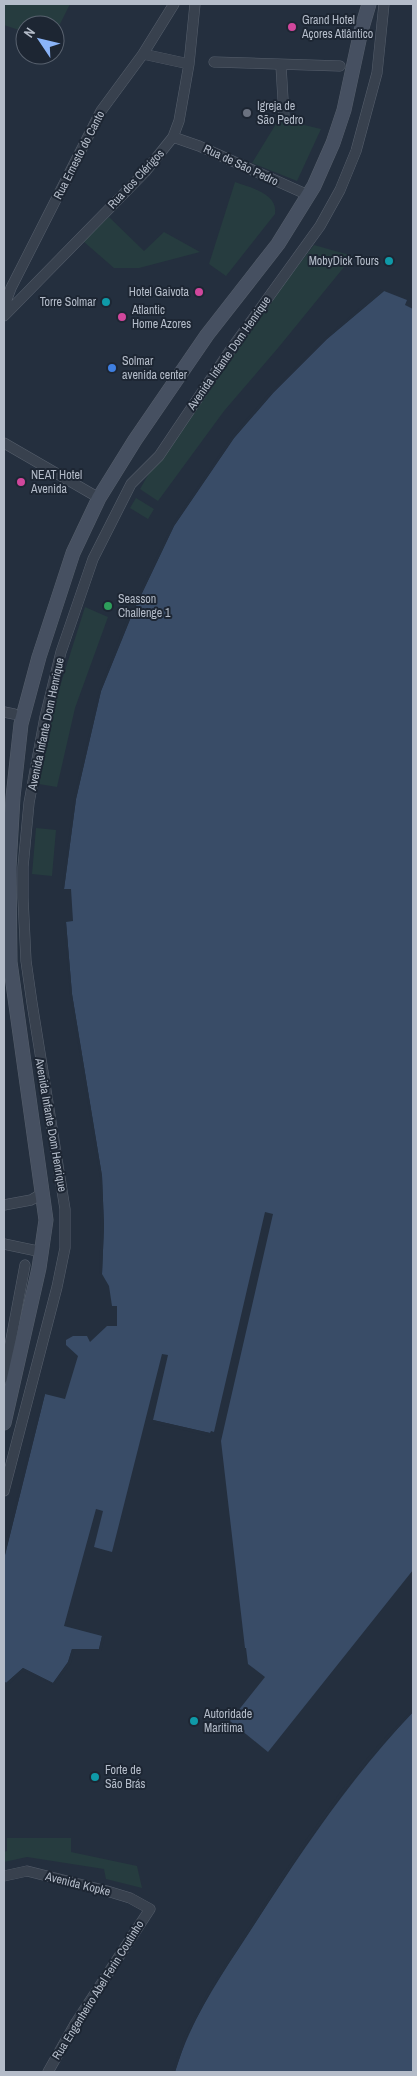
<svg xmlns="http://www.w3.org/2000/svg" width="417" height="2076" font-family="'Archivo Narrow',sans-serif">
	<rect width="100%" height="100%" fill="#242f3e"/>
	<path fill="#263c3f" d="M4,4h66l-15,30v-9h-30v7l-21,-7z
		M279,119l42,10 -24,52 -45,-18z
		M235,182c16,6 43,11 40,32l-49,62 -17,-12z
		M109,217l35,34 20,-19 36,20 -61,16h-25l-31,-27z
		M314,245l39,11 -75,92 -54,63 -66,90 -18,-12 19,-33 114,-158z
		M136,498l18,11 -6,10 -18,-11z
		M85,607l23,10 -33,91 -18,79 -18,-3 16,-82z
		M36,828l20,2 -4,46 -20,-2z
		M7,1838h64v14l66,14 5,22 -36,-9 -2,-10 -77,-12 -23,5v-10l3,-1z"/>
	<path fill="#394c67" d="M384,291l23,9 -2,5 8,4v1261l-145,182 -38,-31 35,-44 -17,-13 -2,-16h-1l-24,-207 52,-227 -8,-2 -51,220 -3,-1 -1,2 -57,-13 15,-65 -6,-1 -50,198 -18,-5 9,-36 -7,-2 -32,117 38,10 -3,13h-27l-4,13 -15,21 -30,-15 -17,15 -2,-2v-122l41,-165 20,5 13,-43 -12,-11v-5l7,-4h14l3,6 17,-16h10v-20h-5l-3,-20 -7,-12 2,-48 -2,-50 -30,-182 -6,-72 7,-1 -2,-32h-7l12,-90 25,-108 32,-79 41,-86 60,-88 39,-45 54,-54z
		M413,1712v360h-238c16,-55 50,-102 81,-150 49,-76 95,-144 157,-210z"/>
	<path fill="#242f3e" d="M382,289l2,2 -57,48 -54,54 -39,45 -60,88 -41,86 -32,79 -25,108 -12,90h-2l12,-91 25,-107 31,-80 42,-86 60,-89 39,-45 54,-53z
		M64,922h2l6,72 30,182 2,50 -2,48 -3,-1 2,-47 -1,-49 -30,-182z
		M43,1394h2l-41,165v-10z
		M153,1420l57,13v3l-57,-13z
		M102,1636h3l-4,15h-27l-3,12 -17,22 -31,-14 -15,14h-4v-4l2,2 17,-15 30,15 15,-21 4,-13h27z
		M413,1709v3l-30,32 -34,41 -44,61 -93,143 -25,47 -12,36h-3l13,-37 25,-47 93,-144 44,-61 34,-41z"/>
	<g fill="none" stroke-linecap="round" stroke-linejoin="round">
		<g stroke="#565f6c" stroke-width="11">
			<path id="street" d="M143,54l46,10
				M214,62l126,4
				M281,66l3,50
				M173,137l26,9 109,49
				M4,307l7,-19 90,-177 42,-57 31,-50
				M4,316l141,-144 28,-35 6,-16 10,-57 6,-60
				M4,443l95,55
				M4,712l10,2
				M4,1205l27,-5 12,-7
				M4,1244l38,8
				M4,1377l21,-112
				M4,1491l53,-204 8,-39v-39l-33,-206 -6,-42 -3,-63v-31l6,-64 16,-86 16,-65 32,-93 38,-75 28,-28 70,-104 91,-126 20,-36 16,-39 21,-78 7,-69
				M4,1876l23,-5 80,20 23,7 20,11 -75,115 -27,48"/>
		</g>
		<g stroke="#565f6c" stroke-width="15">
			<path id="secondary" d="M4,1423l35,-155 7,-48 -36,-258 -1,-95 4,-70 8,-73 18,-67 34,-104 26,-55 36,-58 72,-105 71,-91 36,-58 19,-43 11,-33 17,-79 8,-27"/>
		</g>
		<use href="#street" stroke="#38414e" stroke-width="10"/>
		<use href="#secondary" stroke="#465061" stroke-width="14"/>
	</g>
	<g fill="#d1479c" stroke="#1d2633" stroke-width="2">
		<circle cx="292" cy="27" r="5"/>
		<circle cx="199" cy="292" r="5"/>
		<circle cx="122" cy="317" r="5"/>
		<circle cx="21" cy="482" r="5"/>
	</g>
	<circle fill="#6b7280" stroke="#1d2633" stroke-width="2" cx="247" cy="113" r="5"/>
	<g fill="#0f9aa8" stroke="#1d2633" stroke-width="2">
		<circle cx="389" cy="261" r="5"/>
		<circle cx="106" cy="302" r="5"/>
		<circle cx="194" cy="1721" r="5"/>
		<circle cx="95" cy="1777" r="5"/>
	</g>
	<circle fill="#3f7fe0" stroke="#1d2633" stroke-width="2" cx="112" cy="368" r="5"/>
	<circle fill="#2e9e5b" stroke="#1d2633" stroke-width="2" cx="108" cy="606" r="5"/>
	<g text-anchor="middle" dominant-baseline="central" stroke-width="4" stroke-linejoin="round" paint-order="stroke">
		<g font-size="12" fill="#b4bcc9" stroke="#1d2633" text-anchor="start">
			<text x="302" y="20">Grand Hotel<tspan x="302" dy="14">Açores Atlântico</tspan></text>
			<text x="257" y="106">Igreja de<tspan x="257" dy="14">São Pedro</tspan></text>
			<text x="379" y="261" text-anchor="end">MobyDick Tours</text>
			<text x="189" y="292" text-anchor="end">Hotel Gaivota</text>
			<text x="96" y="302" text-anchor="end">Torre Solmar</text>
			<text x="132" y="310">Atlantic<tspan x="132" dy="14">Home Azores</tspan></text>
			<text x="122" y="361">Solmar<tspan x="122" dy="14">avenida center</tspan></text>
			<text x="31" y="475">NEAT Hotel<tspan x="31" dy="14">Avenida</tspan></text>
			<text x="118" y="599">Seasson<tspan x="118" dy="14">Challenge 1</tspan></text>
			<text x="204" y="1714">Autoridade<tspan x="204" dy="14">Maritima</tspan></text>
			<text x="105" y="1770">Forte de<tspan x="105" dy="14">São Brás</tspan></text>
		</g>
		<g font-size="12" fill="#b4bcc9" stroke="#1d2633">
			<text transform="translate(79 155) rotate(-63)">Rua Ernesto do Canto</text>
			<text transform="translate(241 165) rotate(25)">Rua de São Pedro</text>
			<text transform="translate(136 179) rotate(-47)">Rua dos Clérigos</text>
			<text transform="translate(229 353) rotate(-55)">Avenida Infante Dom Henrique</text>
			<text transform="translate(46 724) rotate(-78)">Avenida Infante Dom Henrique</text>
			<text transform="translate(51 1125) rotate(80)">Avenida Infante Dom Henrique</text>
			<text transform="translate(78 1884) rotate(14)">Avenida Kopke</text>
			<text transform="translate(98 1990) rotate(-58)">Rua Engenheiro Abel Ferin Coutinho</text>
		</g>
	</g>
	<rect width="417" height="2076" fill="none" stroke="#b4bcc9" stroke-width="10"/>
	<g transform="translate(40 40) rotate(305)"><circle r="24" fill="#1d2633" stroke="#59626f"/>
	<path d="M0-4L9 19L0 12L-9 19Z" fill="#8ab4f8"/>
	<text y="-8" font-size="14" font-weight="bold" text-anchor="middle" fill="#b4bcc9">N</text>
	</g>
</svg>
